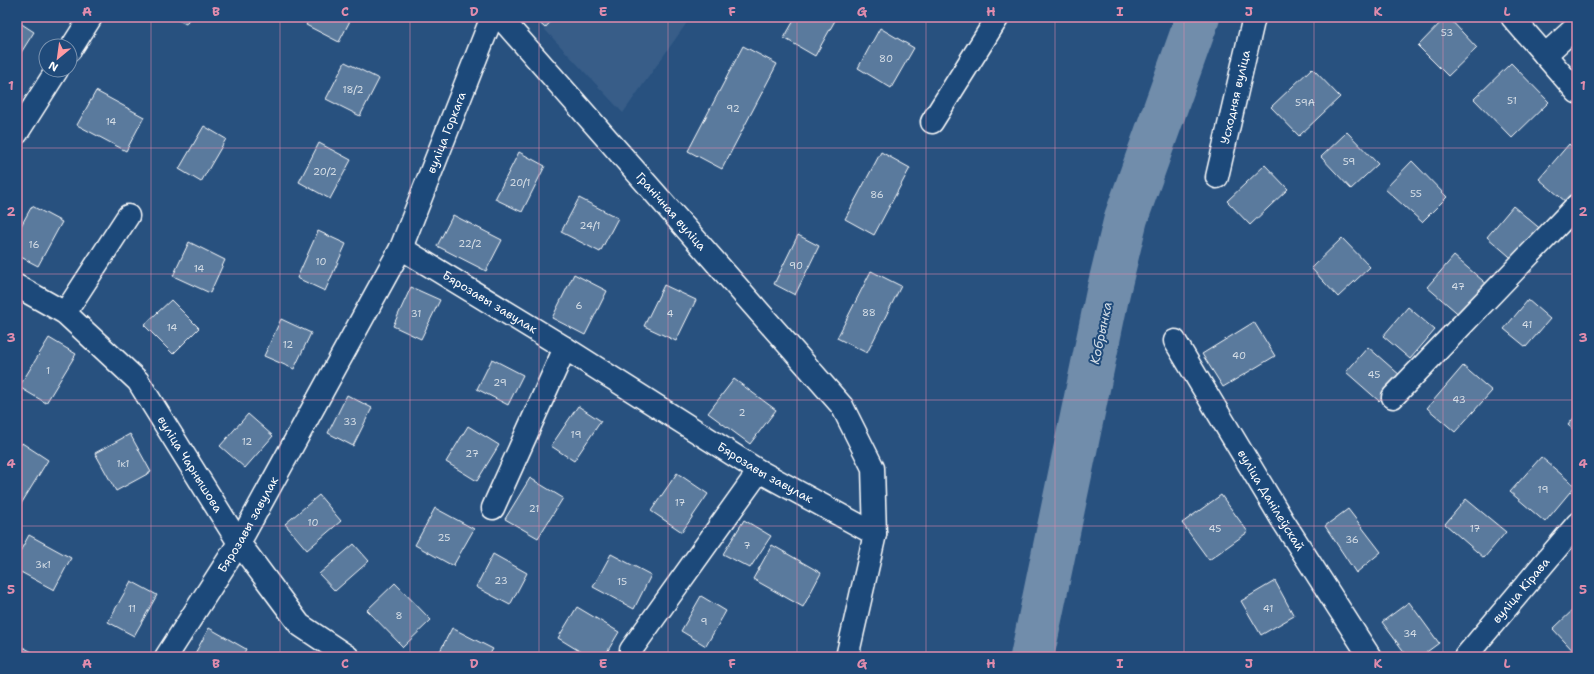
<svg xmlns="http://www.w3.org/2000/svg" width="1594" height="674" font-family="'Shantell Sans',sans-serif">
	<rect width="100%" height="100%" fill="#28517f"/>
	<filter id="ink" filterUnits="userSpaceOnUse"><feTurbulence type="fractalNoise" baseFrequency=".025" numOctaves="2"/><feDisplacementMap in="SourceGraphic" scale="8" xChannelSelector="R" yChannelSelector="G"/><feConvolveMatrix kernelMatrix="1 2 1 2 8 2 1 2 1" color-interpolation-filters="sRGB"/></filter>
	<g filter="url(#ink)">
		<path fill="#375d88" d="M533,17h158l-68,96z"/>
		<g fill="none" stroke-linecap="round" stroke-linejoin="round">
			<path stroke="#718dab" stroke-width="44" d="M1032,657l76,-365 18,-74 72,-201"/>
		</g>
		<path fill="#5a7a9d" stroke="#fff" d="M172,17h18l-4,7z
			M310,17h42l-13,25 -33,-17z
			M533,17h22l-10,11z
			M796,17h41l-22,39 -31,-18z
			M1446,17h2l29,31 -29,28 -30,-30z
			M17,21l17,11 -17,27z
			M880,28l34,20 -23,40 -33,-20z
			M743,46l34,18 -55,105 -34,-18z
			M345,62l34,17 -19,37 -34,-17z
			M1511,63l38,39 -37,36 -38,-39z
			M1312,68l28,29 -41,39 -28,-29z
			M96,91l48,26 -18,34 -49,-26z
			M204,126l22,13 -25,43 -22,-13z
			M1347,132l31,32 -27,25 -30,-32z
			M319,143l32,17 -21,39 -31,-17z
			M1569,144l8,7v37l-11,14 -27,-23z
			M519,152l26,14 -23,46 -27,-13z
			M881,152l29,16 -36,67 -29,-16z
			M1412,161l35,36 -25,25 -37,-33z
			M1265,165l23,24 -38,36 -23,-24z
			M579,198l39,20 -18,34 -39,-20z
			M32,206l30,16 -24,44 -21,-11v-22z
			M1513,206l30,25 -27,31 -29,-25z
			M453,215l49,25 -16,31 -49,-25z
			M318,231l28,13 -21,47 -28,-13z
			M798,235l21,11 -24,49 -21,-11z
			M1342,238l28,29 -32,30 -27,-29z
			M189,242l36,18 -15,33 -37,-17z
			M1454,256l35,30 -27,31 -35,-30z
			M871,271l30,15 -34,67 -30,-15z
			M574,274l33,17 -22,44 -33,-17z
			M664,285l32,15 -20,41 -32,-15z
			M411,287l29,13 -19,39 -28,-13z
			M171,300l28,28 -26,26 -29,-29z
			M1528,300l22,19 -24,28 -22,-18z
			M1408,307l27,23 -25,29 -27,-23z
			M281,319l30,14 -17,36 -30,-13z
			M1254,322l21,34 -52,31 -21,-33z
			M49,338l27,16 -30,49 -27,-16z
			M1368,347l33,29 -22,25 -33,-29z
			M492,359l31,16 -15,30 -31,-16z
			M1463,366l29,25 -37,41 -28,-24z
			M734,379l42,31 -26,34 -42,-31z
			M347,395l25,13 -19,38 -25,-13z
			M578,406l23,15 -27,40 -23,-15z
			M248,414l25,22 -28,32 -25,-22z
			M1577,414v19l-9,-8z
			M468,426l31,19 -22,36 -31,-19z
			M130,434l21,38 -35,19 -21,-38z
			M22,443l26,17 -27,44 -4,-2v-51z
			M1541,457l34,29 -30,36 -35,-30z
			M677,473l31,21 -26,38 -31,-21z
			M530,478l33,20 -25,40 -33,-19z
			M319,495l22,26 -34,29 -22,-26z
			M1221,495l27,37 -39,28 -27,-37z
			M1466,499l40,33 -22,26 -39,-34z
			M435,508l39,21 -21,37 -38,-21z
			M1348,509l33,43 -25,21 -31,-47z
			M744,520l27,16 -21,32 -27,-14z
			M29,535l42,23 -17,32 -37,-20v-13z
			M354,544l15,17 -34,30 -16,-17z
			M772,545l49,28 -18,34 -50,-28z
			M493,554l34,19 -17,32 -34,-18z
			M611,554l40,21 -17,34 -41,-22z
			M131,581l26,14 -23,41 -26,-14z
			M1275,581l19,35 -33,19 -20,-34z
			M395,583l36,37 -28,27 -36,-37z
			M701,596l25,15 -20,35 -25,-15z
			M1409,602l30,41 -19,14h-12l-26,-35z
			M1577,606v49l-24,-26z
			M577,607l42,25 -15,25h-15l-31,-19z
			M209,628l37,21 -4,8h-49z
			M452,628l41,21 -5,8h-51z
			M17,644l17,9 -2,4h-15z"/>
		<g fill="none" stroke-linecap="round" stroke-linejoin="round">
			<g stroke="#fff" stroke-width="25">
				<g id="minor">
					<path id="s1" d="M500,17l342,389 31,62 2,66 -28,123"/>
					<path d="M70,50l21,-33"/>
					<path d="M1545,55l32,-29"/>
					<path d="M932,122l66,-105"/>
					<path d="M17,133l40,-63"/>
					<path id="s2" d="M1217,177l37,-160"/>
					<path id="s3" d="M401,248l164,100 194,123 116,63"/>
					<path id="s4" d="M17,286l48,27 73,68 101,162 61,82 48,32"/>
					<path d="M65,313l63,-97"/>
					<path id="s5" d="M1175,341l108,180 87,136"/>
					<path d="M1393,397l184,-192"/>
					<path d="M493,508l72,-160"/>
					<path d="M631,650l128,-179"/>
					<path id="s6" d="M166,657l73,-114 162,-295 91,-231"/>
					<path id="s7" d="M1465,657l112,-133"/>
				</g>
			</g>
			<g stroke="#fff" stroke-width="25">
				<path id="major" d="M1512,17l65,75"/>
			</g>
			<use href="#minor" stroke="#1f4a7a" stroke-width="22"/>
			<use href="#major" stroke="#1f4a7a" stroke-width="22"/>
		</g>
	</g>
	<path fill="none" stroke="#e08cad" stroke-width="1" stroke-opacity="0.55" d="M151,17v640M280,17v640M410,17v640M539,17v640M668,17v640M797,17v640M926,17v640M1055,17v640M1184,17v640M1314,17v640M1443,17v640M17,148h1560M17,274h1560M17,400h1560M17,526h1560"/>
	<g text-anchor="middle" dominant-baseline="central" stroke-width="4" stroke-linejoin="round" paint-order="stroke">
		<g font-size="10" fill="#d6dee6">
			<text x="1447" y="32">53</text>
			<text x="886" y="58">80</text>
			<text x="353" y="89">18/2</text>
			<text x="1512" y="100">51</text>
			<text x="1305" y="102">59А</text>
			<text x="733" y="108">92</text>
			<text x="111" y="121">14</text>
			<text x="1349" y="161">59</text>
			<text x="325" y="171">20/2</text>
			<text x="520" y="182">20/1</text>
			<text x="1416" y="193">55</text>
			<text x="877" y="194">86</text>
			<text x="590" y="225">24/1</text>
			<text x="470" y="243">22/2</text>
			<text x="34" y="244">16</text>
			<text x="321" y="261">10</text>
			<text x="796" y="265">90</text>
			<text x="199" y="268">14</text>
			<text x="1458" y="286">47</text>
			<text x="579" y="305">6</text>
			<text x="869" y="312">88</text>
			<text x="416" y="313">31</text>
			<text x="670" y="313">4</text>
			<text x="1527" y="324">41</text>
			<text x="172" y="327">14</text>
			<text x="288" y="344">12</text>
			<text x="1239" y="355">40</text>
			<text x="48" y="370">1</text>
			<text x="1374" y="374">45</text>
			<text x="500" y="382">29</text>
			<text x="1459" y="399">43</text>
			<text x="742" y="412">2</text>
			<text x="350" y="421">33</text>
			<text x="576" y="434">19</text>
			<text x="247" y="441">12</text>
			<text x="472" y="453">27</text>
			<text x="123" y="463">1к1</text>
			<text x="1543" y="489">19</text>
			<text x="680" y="502">17</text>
			<text x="534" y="508">21</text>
			<text x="313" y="522">10</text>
			<text x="1215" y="528">45</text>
			<text x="1475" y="528">17</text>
			<text x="444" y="537">25</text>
			<text x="1352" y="539">36</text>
			<text x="747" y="545">7</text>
			<text x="43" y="564">3к1</text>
			<text x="501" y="580">23</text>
			<text x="622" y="581">15</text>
			<text x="132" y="608">11</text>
			<text x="1268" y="608">41</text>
			<text x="399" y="615">8</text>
			<text x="704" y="621">9</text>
			<text x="1410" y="633">34</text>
		</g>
		<g font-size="12" fill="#fff" stroke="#1f4a7a">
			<text stroke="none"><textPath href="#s2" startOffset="82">Усходняя вуліца</textPath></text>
			<text stroke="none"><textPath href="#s6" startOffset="596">вуліца Горкага</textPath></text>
			<text stroke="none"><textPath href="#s1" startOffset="259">Гранічная вуліца</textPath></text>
			<text stroke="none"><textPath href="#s3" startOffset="104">Бярозавы завулак</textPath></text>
			<text stroke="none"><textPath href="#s4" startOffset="253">вуліца Чарнышова</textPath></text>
			<text stroke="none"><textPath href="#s3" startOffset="428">Бярозавы завулак</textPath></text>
			<text stroke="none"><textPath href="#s5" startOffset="186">вуліца Данілеўскай</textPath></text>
			<text stroke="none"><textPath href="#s6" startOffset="156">Бярозавы завулак</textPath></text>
			<text stroke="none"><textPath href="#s7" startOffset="87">вуліца Кірава</textPath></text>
		</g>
		<g font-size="13" font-style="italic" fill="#d4dde6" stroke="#1f4a7a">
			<text transform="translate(1101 333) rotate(-78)">Кобрынка</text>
		</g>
	</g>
	<rect width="1594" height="674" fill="none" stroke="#1f4a7a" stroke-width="44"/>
	<g transform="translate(58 58) rotate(209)"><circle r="19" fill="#1f4a7a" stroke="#7992af"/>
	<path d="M0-3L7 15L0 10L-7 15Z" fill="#ff9aa2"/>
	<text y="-6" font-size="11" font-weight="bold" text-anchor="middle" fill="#ffffff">N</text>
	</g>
	<rect x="22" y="22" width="1550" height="630" fill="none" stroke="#e08cad" stroke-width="1.5"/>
	<g font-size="13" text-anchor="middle" font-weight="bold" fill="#e08cad">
		<text x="87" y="16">A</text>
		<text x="216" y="16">B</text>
		<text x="345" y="16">C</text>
		<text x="474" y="16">D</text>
		<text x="603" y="16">E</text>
		<text x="732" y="16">F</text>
		<text x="862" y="16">G</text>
		<text x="991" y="16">H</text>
		<text x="1120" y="16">I</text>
		<text x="1249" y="16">J</text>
		<text x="1378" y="16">K</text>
		<text x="1507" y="16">L</text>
		<text x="11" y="90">1</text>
		<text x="1583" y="90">1</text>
		<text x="11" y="216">2</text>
		<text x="1583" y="216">2</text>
		<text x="11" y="342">3</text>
		<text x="1583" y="342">3</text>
		<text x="11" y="468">4</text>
		<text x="1583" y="468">4</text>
		<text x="11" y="594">5</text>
		<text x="1583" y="594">5</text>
		<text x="87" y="668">A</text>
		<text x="216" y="668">B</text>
		<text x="345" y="668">C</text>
		<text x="474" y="668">D</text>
		<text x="603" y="668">E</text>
		<text x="732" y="668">F</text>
		<text x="862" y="668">G</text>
		<text x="991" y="668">H</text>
		<text x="1120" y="668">I</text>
		<text x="1249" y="668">J</text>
		<text x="1378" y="668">K</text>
		<text x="1507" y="668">L</text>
	</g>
</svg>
